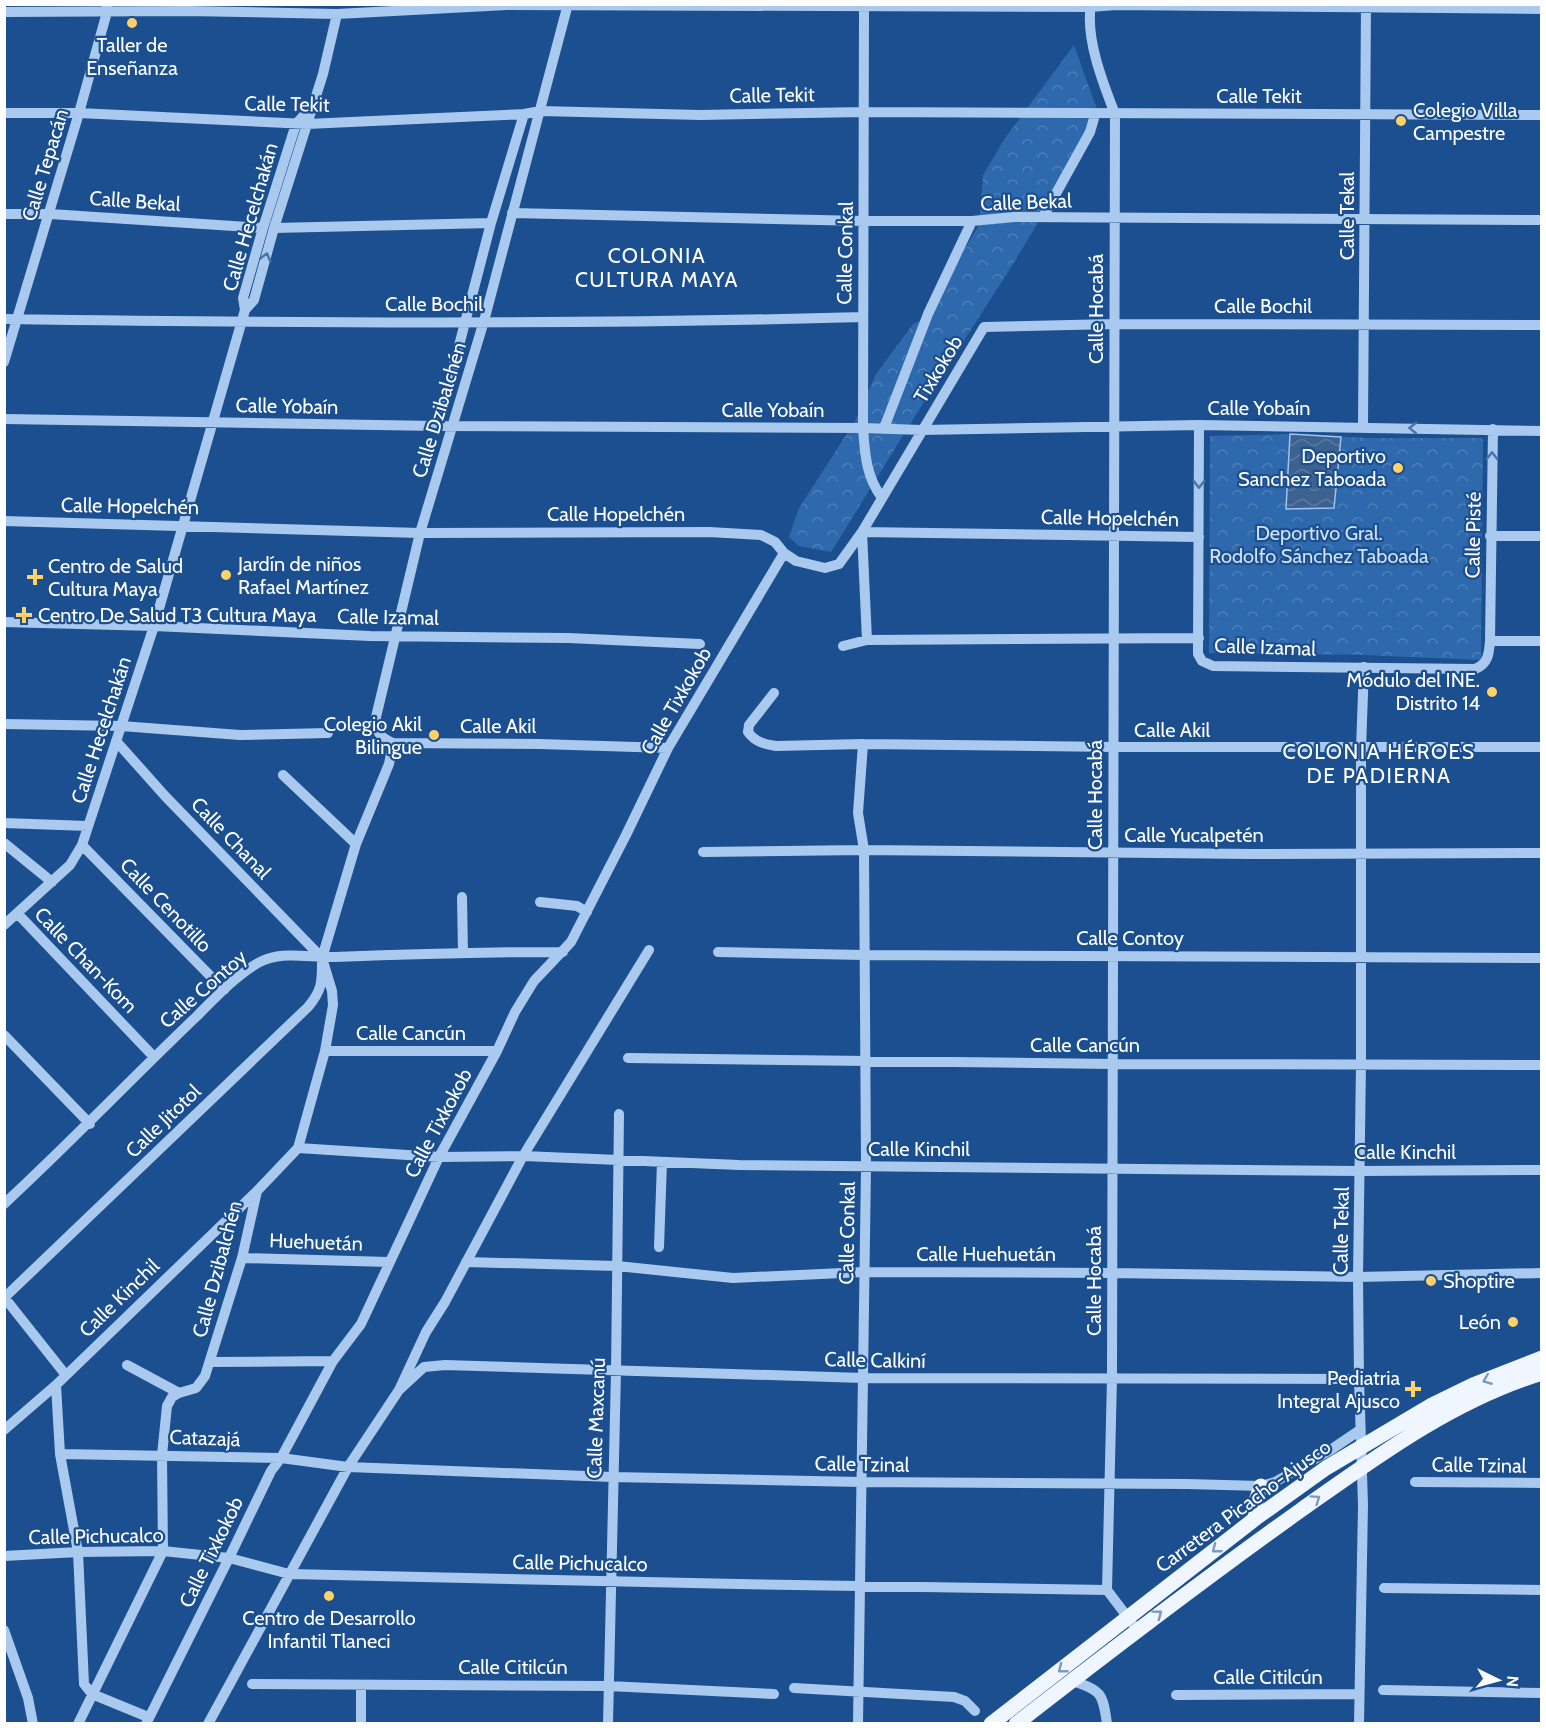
<svg xmlns="http://www.w3.org/2000/svg" width="1546" height="1728" font-family="Cabin,sans-serif">
	<defs>
		<pattern id="forest-crowns" width="20" height="18" patternUnits="userSpaceOnUse" patternTransform="scale(1.5)"><rect width="20" height="18" fill="#2e69ad"/><path d="M2 6a3 3 0 1 1 6 0M12 15a3 3 0 1 1 6 0" fill="none" stroke="#4d80b9"/></pattern>
		<pattern id="water-waves" width="16" height="10" patternUnits="userSpaceOnUse" patternTransform="scale(1.5)"><rect width="16" height="10" fill="#3c6290"/><path d="M0 5q4-4 8 0t8 0" fill="none" stroke="#597aa1"/></pattern>
	</defs>
	<rect width="100%" height="100%" fill="#1b4f8f"/>
	<path fill="url(#forest-crowns)" d="M1074,45l25,70 -47,84 -40,67 -95,147 -86,139 -32,-6 -10,-9 10,-29 56,-87 21,-47 37,-50 18,-8 27,-56 21,-35 4,-50 22,-37z
		M1290,434l78,4h113l2,2 -2,220 -117,-5 -155,-2 1,-217z"/>
	<path fill="url(#water-waves)" stroke="#9cc4f0" stroke-width="1.5" d="M1290,434l51,3 -7,71 -48,1z"/>
	<g fill="none" stroke-linecap="round" stroke-linejoin="round">
		<path stroke="#a9c9ee" stroke-width="10" d="M568,4l-84,317 -64,212 -44,184c0,15 3,20 17,26l146,1 129,4
			M864,4l-1,424c2,27 3,48 19,70
			M1091,4c-6,34 12,79 24,110l-3,1264 -5,212
			M4,12l184,-1 149,3 170,-9 583,2 26,-2 426,4
			M4,113h75l228,11 217,-10 17,-3 159,4 165,-3 677,3
			M512,213l352,8h108l42,-4 528,3
			M4,214h46l213,14
			M1043,217l47,-85 5,-17
			M274,228l217,-5
			M245,310l9,-10 20,-72 49,-154 14,-60
			M4,319c287,4 573,6 859,-2
			M4,362l75,-249 28,-101v-7
			M4,419l434,7 425,2 59,2 277,-5 343,6
			M1199,425l-1,229 4,7 11,5 262,3c13,-5 14,-15 15,-28l3,-212
			M438,426l53,-203 33,-109
			M1363,427l3,-423
			M884,428l44,-114 44,-93
			M4,521l416,12 289,-1 52,3 14,7 9,11 12,8 29,7 14,-4 23,-32 337,5
			M1490,536h52
			M4,622l150,4 216,10 198,2 132,6
			M867,640l-5,-108 122,-205 130,-3 428,1
			M1490,641h52
			M843,646l24,-6 332,-2
			M774,693l-25,32 -1,7c7,10 16,12 28,14l87,-2 250,3h429
			M4,724l117,2 119,9 88,-2
			M283,775l73,69
			M4,823l84,3
			M4,843l48,39
			M82,845l142,145
			M703,852l161,-2 387,4 291,-1
			M462,897l1,56
			M540,902l37,4 10,6
			M17,913l137,144
			M4,925l66,-60 12,-20 72,-219 91,-316 -2,-12 20,-70 33,-104 17,-19
			M718,952l146,3 678,3
			M4,1035l86,89
			M325,1051h172
			M628,1058l484,6 430,1
			M298,1148l141,9 84,-1 216,9 621,6 182,-1
			M4,1204c66,-61 128,-126 193,-188 16,-16 48,-50 70,-57 21,-7 46,-1 68,-2 76,-3 152,-5 228,-5
			M659,1247l3,-85
			M242,1258l147,4
			M466,1262l151,4 116,12 131,-6 248,1 246,4 184,-4
			M4,1297l61,77
			M4,1298l304,-291c15,-18 14,-26 14,-49l-157,-162 -49,-55
			M210,1362l123,-1
			M127,1365l52,28
			M56,1385l4,69 18,98 6,132 8,10 56,23
			M399,1390l25,-23 21,-2 418,13 496,1
			M4,1430l52,-45 201,-194
			M60,1454l221,4 67,9 264,10 250,5 325,2 74,2 14,-4 54,-31 31,-21
			M1415,1482l127,1
			M4,1556l74,-4 85,-1 66,7 60,16 449,10 369,6
			M1384,1588l158,2
			M1107,1590l25,33
			M4,1630l24,68 5,26
			M1072,1681c29,9 31,12 35,43
			M252,1684l356,2 166,8
			M794,1688l160,9 11,4 10,10
			M1383,1690l159,3
			M1176,1695l183,-1
			M78,1724l85,-173 -1,-96 5,-49 5,-9 7,-4 17,-5 9,-12 37,-118 15,-67 41,-43 27,-97 8,-46 -1,-14 -10,-33 34,-114 33,-80 4,-21
			M146,1724l83,-166 42,-87 10,-13 52,-97 28,-37 78,-167 58,-106 18,-39 19,-31 37,-39 55,-107 42,-87 116,-195
			M208,1724l140,-257 51,-77 27,-58 19,-30 78,-146 126,-206
			M361,1724v-39
			M608,1724l8,-353 3,-257
			M858,1724l8,-557 -2,-317 -6,-37 5,-69
			M1359,1724l4,-219 -4,-126 -1,-102 3,-213v-316l3,-81"/>
		<path stroke="#f0f6ff" stroke-width="15" d="M1256,1518l-2,-11 7,-21
			M991,1724l265,-206 70,-50 106,-63 41,-20 69,-27
			M1016,1724c94,-73 188,-145 285,-214 75,-53 152,-110 241,-137"/>
	</g>
	<defs><path id="oneway-chevron" d="M-2-3.5L2.5 0L-2 3.5" fill="none" stroke-width="1.6" stroke-linecap="round" stroke-linejoin="round" transform="scale(1.5)"/></defs>
	<g stroke="#4674ac">
		<use href="#oneway-chevron" transform="translate(266 257) rotate(-75)"/>
		<use href="#oneway-chevron" transform="translate(1413 428) rotate(-179)"/>
		<use href="#oneway-chevron" transform="translate(1492 456) rotate(-89)"/>
		<use href="#oneway-chevron" transform="translate(1199 484) rotate(90)"/>
	</g>
	<g stroke="#7b9ac1">
		<use href="#oneway-chevron" transform="translate(1487 1380) rotate(158)"/>
		<use href="#oneway-chevron" transform="translate(1316 1499) rotate(-35)"/>
		<use href="#oneway-chevron" transform="translate(1216 1549) rotate(142)"/>
		<use href="#oneway-chevron" transform="translate(1158 1614) rotate(-37)"/>
		<use href="#oneway-chevron" transform="translate(1062 1669) rotate(142)"/>
	</g>
	<g fill="#ffd166" stroke="#1b4f8f" stroke-width="2">
		<circle cx="132" cy="23" r="6"/>
		<circle cx="1401" cy="121" r="6"/>
		<circle cx="1398" cy="468" r="6"/>
		<circle cx="226" cy="575" r="6"/>
		<path d="M32 568h6v6h6v6h-6v6h-6v-6h-6v-6h6z"/>
		<path d="M21 606h6v6h6v6h-6v6h-6v-6h-6v-6h6z"/>
		<circle cx="1492" cy="692" r="6"/>
		<circle cx="434" cy="735" r="6"/>
		<circle cx="1431" cy="1281" r="6"/>
		<circle cx="1513" cy="1322" r="6"/>
		<path d="M1410 1380h6v6h6v6h-6v6h-6v-6h-6v-6h6z"/>
		<circle cx="329" cy="1596" r="6"/>
	</g>
	<g text-anchor="middle" dominant-baseline="central" stroke-width="4.5" stroke-linejoin="round" paint-order="stroke">
		<g font-size="20" fill="#fff" stroke="#1b4f8f" text-anchor="start">
			<text x="132" y="45" text-anchor="middle">Taller de<tspan x="132" dy="23">Enseñanza</tspan></text>
			<text x="1413" y="110">Colegio Villa<tspan x="1413" dy="23">Campestre</tspan></text>
			<text x="1386" y="456" text-anchor="end">Deportivo<tspan x="1386" dy="23">Sanchez Taboada</tspan></text>
			<text x="238" y="564">Jardín de niños<tspan x="238" dy="23">Rafael Martínez</tspan></text>
			<text x="48" y="566">Centro de Salud<tspan x="48" dy="23">Cultura Maya</tspan></text>
			<text x="38" y="615">Centro De Salud T3 Cultura Maya</text>
			<text x="1480" y="680" text-anchor="end">Módulo del INE.<tspan x="1480" dy="23">Distrito 14</tspan></text>
			<text x="422" y="724" text-anchor="end">Colegio Akil<tspan x="422" dy="23">Bilingue</tspan></text>
			<text x="1443" y="1281">Shoptire</text>
			<text x="1501" y="1322" text-anchor="end">León</text>
			<text x="1400" y="1378" text-anchor="end">Pediatria<tspan x="1400" dy="23">Integral Ajusco</tspan></text>
			<text x="329" y="1618" text-anchor="middle">Centro de Desarrollo<tspan x="329" dy="23">Infantil Tlaneci</tspan></text>
		</g>
		<g font-size="20" fill="#fff" stroke="#1b4f8f">
			<text transform="translate(772 95) rotate(-1)">Calle Tekit</text>
			<text x="1259" y="96">Calle Tekit</text>
			<text transform="translate(287 104) rotate(1)">Calle Tekit</text>
			<text transform="translate(45 165) rotate(-73)">Calle Tepacán</text>
			<text transform="translate(135 201) rotate(4)">Calle Bekal</text>
			<text transform="translate(1026 202) rotate(-2)">Calle Bekal</text>
			<text transform="translate(1347 216) rotate(-90)">Calle Tekal</text>
			<text transform="translate(250 217) rotate(-74)">Calle Hecelchakán</text>
			<text transform="translate(845 253) rotate(-89)">Calle Conkal</text>
			<text x="434" y="304">Calle Bochil</text>
			<text x="1263" y="306">Calle Bochil</text>
			<text transform="translate(1096 309) rotate(-90)">Calle Hocabá</text>
			<text transform="translate(938 369) rotate(-59)">Tixkokob</text>
			<text transform="translate(287 406) rotate(1)">Calle Yobaín</text>
			<text x="1259" y="408">Calle Yobaín</text>
			<text transform="translate(439 410) rotate(-73)">Calle Dzibalchén</text>
			<text x="773" y="410">Calle Yobaín</text>
			<text transform="translate(130 506) rotate(1)">Calle Hopelchén</text>
			<text x="616" y="514">Calle Hopelchén</text>
			<text transform="translate(1110 518) rotate(1)">Calle Hopelchén</text>
			<text transform="translate(1473 535) rotate(-89)">Calle Pisté</text>
			<text transform="translate(388 617) rotate(1)">Calle Izamal</text>
			<text transform="translate(1265 647) rotate(2)">Calle Izamal</text>
			<text transform="translate(676 701) rotate(-60)">Calle Tixkokob</text>
			<text x="498" y="726">Calle Akil</text>
			<text transform="translate(101 730) rotate(-72)">Calle Hecelchakán</text>
			<text x="1172" y="730">Calle Akil</text>
			<text transform="translate(1095 795) rotate(-90)">Calle Hocabá</text>
			<text x="1194" y="835">Calle Yucalpetén</text>
			<text transform="translate(231 838) rotate(46)">Calle Chanal</text>
			<text transform="translate(166 905) rotate(46)">Calle Cenotillo</text>
			<text x="1130" y="938">Calle Contoy</text>
			<text transform="translate(86 960) rotate(46)">Calle Chan-Kom</text>
			<text transform="translate(203 989) rotate(-41)">Calle Contoy</text>
			<text x="411" y="1033">Calle Cancún</text>
			<text x="1085" y="1045">Calle Cancún</text>
			<text transform="translate(163 1121) rotate(-44)">Calle Jitotol</text>
			<text transform="translate(438 1123) rotate(-62)">Calle Tixkokob</text>
			<text x="919" y="1149">Calle Kinchil</text>
			<text x="1405" y="1152">Calle Kinchil</text>
			<text transform="translate(1341 1231) rotate(-89)">Calle Tekal</text>
			<text transform="translate(847 1233) rotate(-89)">Calle Conkal</text>
			<text transform="translate(316 1242) rotate(2)">Huehuetán</text>
			<text x="986" y="1254">Calle Huehuetán</text>
			<text transform="translate(217 1269) rotate(-75)">Calle Dzibalchén</text>
			<text transform="translate(1094 1281) rotate(-90)">Calle Hocabá</text>
			<text transform="translate(119 1298) rotate(-44)">Calle Kinchil</text>
			<text transform="translate(875 1360) rotate(1)">Calle Calkiní</text>
			<text transform="translate(596 1418) rotate(-88)">Calle Maxcanú</text>
			<text transform="translate(205 1438) rotate(2)">Catazajá</text>
			<text transform="translate(862 1464) rotate(1)">Calle Tzinal</text>
			<text transform="translate(1479 1465) rotate(1)">Calle Tzinal</text>
			<text transform="translate(1243 1506) rotate(-36)">Carretera Picacho-Ajusco</text>
			<text transform="translate(96 1536) rotate(-1)">Calle Pichucalco</text>
			<text transform="translate(211 1552) rotate(-64)">Calle Tixkokob</text>
			<text transform="translate(580 1563) rotate(1)">Calle Pichucalco</text>
			<text x="513" y="1667">Calle Citilcún</text>
			<text x="1268" y="1677">Calle Citilcún</text>
		</g>
		<g font-size="20" fill="#cfe3fa" stroke="#1b4f8f">
			<text x="1319" y="533">Deportivo Gral.<tspan x="1319" dy="23">Rodolfo Sánchez Taboada</tspan></text>
		</g>
		<g font-size="21" letter-spacing="1.5" fill="#fff" stroke="#1b4f8f">
			<text x="657" y="255">COLONIA<tspan x="657" dy="24">CULTURA MAYA</tspan></text>
			<text x="1379" y="751">COLONIA HÉROES<tspan x="1379" dy="24">DE PADIERNA</tspan></text>
		</g>
	</g>
	<rect width="1546" height="1728" fill="none" stroke="#ffffff" stroke-width="12"/>
	<g transform="translate(1498 1680) rotate(95)" stroke="#1b4f8f" stroke-width="4.5" paint-order="stroke">
	<path d="M0-4.5L10 22L0 15L-10 22Z" fill="#ffffff"/>
	<text y="-9" font-size="16" font-weight="bold" text-anchor="middle" fill="#ffffff">N</text>
	</g>
</svg>
